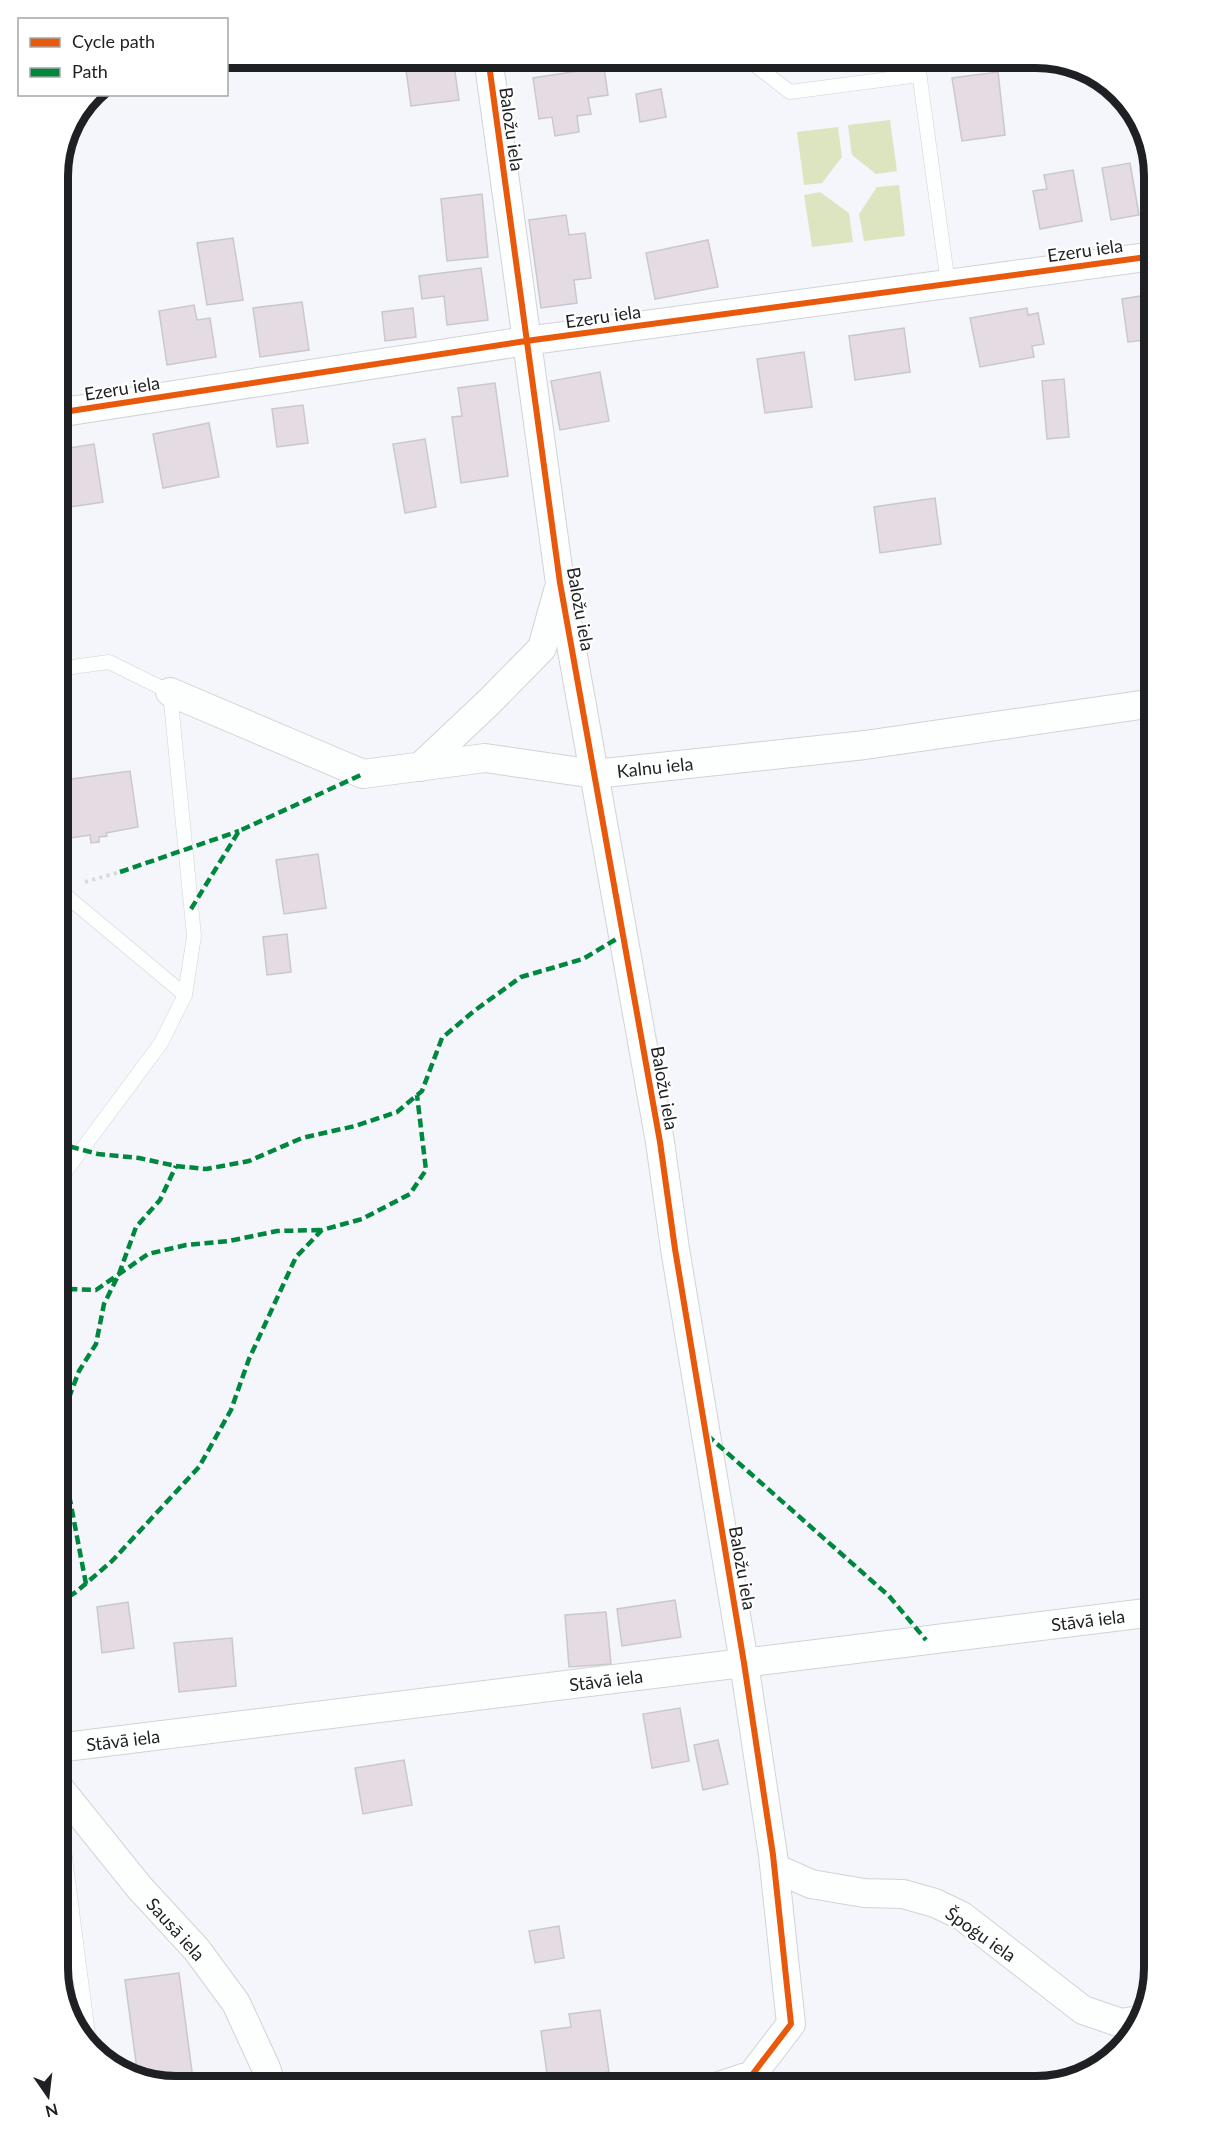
<svg xmlns="http://www.w3.org/2000/svg" width="1211" height="2144" font-family="Lato,sans-serif">
	<rect width="100%" height="100%" fill="#f4f6fb"/>
	<path fill="#dce5c0" d="M890,120l7,51 -21,3 -24,-19 -4,-30z
		M838,127l4,30 -20,26 -18,2 -7,-53z
		M899,185l6,51 -41,5 -5,-27 18,-27z
		M820,192l29,21 4,29 -41,5 -8,-52z"/>
	<path fill="#e4dce2" stroke="#c9c8cb" stroke-width="1.5" d="M783,57h77l-7,7 -15,6 -15,-2 -12,-7 -27,4z
		M961,57h37v2l-36,5z
		M454,65l5,35 -48,6 -5,-36z
		M604,67l4,28 -20,3 3,16 -14,2 2,16 -24,4 -3,-19 -13,2 -6,-41z
		M998,72l7,63 -43,6 -10,-63z
		M661,89l5,28 -26,5 -4,-28z
		M1130,163l9,52 -28,5 -9,-52z
		M1073,170l9,51 -42,8 -7,-38 14,-2 -3,-14z
		M482,194l6,63 -41,4 -6,-62z
		M566,215l3,20 16,-2 6,45 -17,2 3,23 -36,5 -12,-88z
		M233,238l10,62 -36,5 -10,-62z
		M708,240l10,47 -63,12 -9,-46z
		M481,268l7,52 -41,5 -3,-29 -22,3 -3,-23z
		M1154,294v45l-26,3 -6,-43z
		M302,302l7,48 -49,7 -7,-49z
		M194,305l3,15 13,-2 6,39 -49,8 -8,-54z
		M413,308l3,29 -31,4 -3,-29z
		M1027,308l1,7 10,-2 6,31 -12,2 2,11 -54,10 -10,-49z
		M904,328l6,44 -55,8 -6,-44z
		M804,352l8,55 -47,6 -8,-54z
		M600,372l9,49 -49,9 -9,-49z
		M1064,379l5,58 -22,2 -5,-58z
		M495,383l13,93 -47,7 -9,-66 10,-1 -4,-28z
		M303,405l5,38 -31,4 -5,-38z
		M209,423l10,54 -56,11 -10,-54z
		M425,439l11,68 -31,6 -12,-69z
		M94,444l9,58 -46,7v-59z
		M935,498l6,46 -61,9 -6,-46z
		M130,771l8,56 -32,6 1,3 -8,1v5l-8,1 -1,-8 -32,5 -1,-59z
		M318,854l8,54 -42,6 -8,-54z
		M287,934l4,38 -24,3 -4,-38z
		M675,1600l6,37 -59,9 -5,-37z
		M128,1602l6,46 -32,5 -5,-46z
		M606,1612l5,52 -42,3 -4,-52z
		M232,1638l4,48 -57,6 -5,-49z
		M680,1708l9,53 -37,7 -9,-54z
		M718,1740l10,44 -25,6 -9,-45z
		M404,1760l8,45 -49,9 -8,-46z
		M559,1926l5,32 -29,5 -6,-32z
		M179,1973l15,114h-26l-30,-10 -13,-97z
		M600,2010l9,62 -61,9 -7,-50 30,-4 -2,-13z"/>
	<g fill="none" stroke-linecap="round" stroke-linejoin="round">
		<g stroke="#d1d3d7" stroke-width="15">
			<path id="service" d="M750,57l1,5 39,30 129,-17
				M917,57l31,227
				M57,888l128,107
				M57,1183l104,-140 24,-48 9,-59 -24,-244 -61,-30 -52,7
				M57,1796l23,177 -22,3
				M80,1973l9,69"/>
		</g>
		<g stroke="#d1d3d7" stroke-width="30">
			<path id="minor" d="M488,57l72,526 100,559 15,107 69,414 29,192 18,169 -39,51 -36,12
				M57,413l469,-72 628,-85
				M170,692l193,82 122,-16 110,16 270,-29 289,-42
				M420,767l69,-65 53,-54 16,-57
				M57,1748l1097,-136
				M57,1785l82,102 58,63 39,53 30,65 6,19
				M775,1868l36,16 53,9 39,1 32,9 27,13 121,94 38,13 18,-3"/>
		</g>
		<path stroke="#d8d8da" stroke-width="4" stroke-dasharray="3 4.5" stroke-linecap="butt" d="M85,882l35,-10"/>
		<use href="#service" stroke="#fdfefe" stroke-width="14"/>
		<use href="#minor" stroke="#fdfefe" stroke-width="28"/>
		<path stroke="#00873e" stroke-width="4.5" stroke-dasharray="9 4.5" stroke-linecap="butt" d="M120,872l119,-41
			M191,909l48,-78 124,-57
			M57,1143l41,11 41,4 37,8 30,3 43,-8 53,-23 53,-12 42,-14 25,-21 20,-53 32,-27 47,-34 62,-18 40,-24
			M57,1297l14,-8 25,1 52,-36 38,-9 43,-4 48,-10 45,-1
			M707,1435l182,161 37,44
			M86,1584l-24,-126 2,-47 15,-40 17,-27 8,-40 15,-30 17,-47 24,-27 16,-34
			M57,1604l19,-12 36,-31 87,-94 32,-57 18,-51 47,-102 26,-27 40,-11 48,-25 16,-24 -9,-75"/>
		<g stroke="#fff" stroke-width="10">
			<path id="cycleway" d="M488,57l72,526 100,559 15,107 69,414 29,192 18,169 -39,51 -36,12
				M57,413l469,-72 628,-85"/>
		</g>
		<use href="#cycleway" stroke="#e8590c" stroke-width="6"/>
	</g>
	<g text-anchor="middle" dominant-baseline="central" stroke-width="4.5" stroke-linejoin="round" paint-order="stroke">
		<g font-size="18" fill="#1e2023" stroke="#fff">
			<text transform="translate(512 129) rotate(82)">Baložu iela</text>
			<text transform="translate(1085 250) rotate(-8)">Ezeru iela</text>
			<text transform="translate(603 316) rotate(-8)">Ezeru iela</text>
			<text transform="translate(122 388) rotate(-9)">Ezeru iela</text>
			<text transform="translate(581 609) rotate(80)">Baložu iela</text>
			<text transform="translate(655 767) rotate(-6)">Kalnu iela</text>
			<text transform="translate(665 1088) rotate(80)">Baložu iela</text>
			<text transform="translate(743 1568) rotate(80)">Baložu iela</text>
			<text transform="translate(1088 1620) rotate(-7)">Stāvā iela</text>
			<text transform="translate(606 1680) rotate(-7)">Stāvā iela</text>
			<text transform="translate(123 1740) rotate(-7)">Stāvā iela</text>
			<text transform="translate(176 1929) rotate(48)">Sausā iela</text>
			<text transform="translate(981 1934) rotate(35)">Špoģu iela</text>
		</g>
	</g>
	<path d="M0 0H1211V2144H0ZM176 68H1036A108 108 0 0 1 1144 176V1968A108 108 0 0 1 1036 2076H176A108 108 0 0 1 68 1968V176A108 108 0 0 1 176 68Z" fill="#fff" fill-rule="evenodd"/>
	<path fill="none" stroke="#1e2023" stroke-width="8" d="M176 68H1036A108 108 0 0 1 1144 176V1968A108 108 0 0 1 1036 2076H176A108 108 0 0 1 68 1968V176A108 108 0 0 1 176 68Z"/>
	<rect x="18" y="18" width="210" height="78" fill="#ffffff" stroke="#a5a6a7" stroke-width="1.5"/>
	<rect x="30" y="38" width="30" height="9" fill="#e8590c" stroke="#a5a6a7" stroke-width="1.5"/>
	<text x="72" y="48" font-size="18" fill="#1e2023">Cycle path</text>
	<rect x="30" y="68" width="30" height="9" fill="#00873e" stroke="#a5a6a7" stroke-width="1.5"/>
	<text x="72" y="78" font-size="18" fill="#1e2023">Path</text>
	<g transform="translate(48 2096) rotate(166)" stroke="#ffffff" stroke-width="4.5" paint-order="stroke">
	<path d="M0-4.5L10 22L0 15L-10 22Z" fill="#1e2023"/>
	<text y="-9" font-size="16" font-weight="bold" text-anchor="middle" fill="#1e2023">N</text>
	</g>
</svg>
